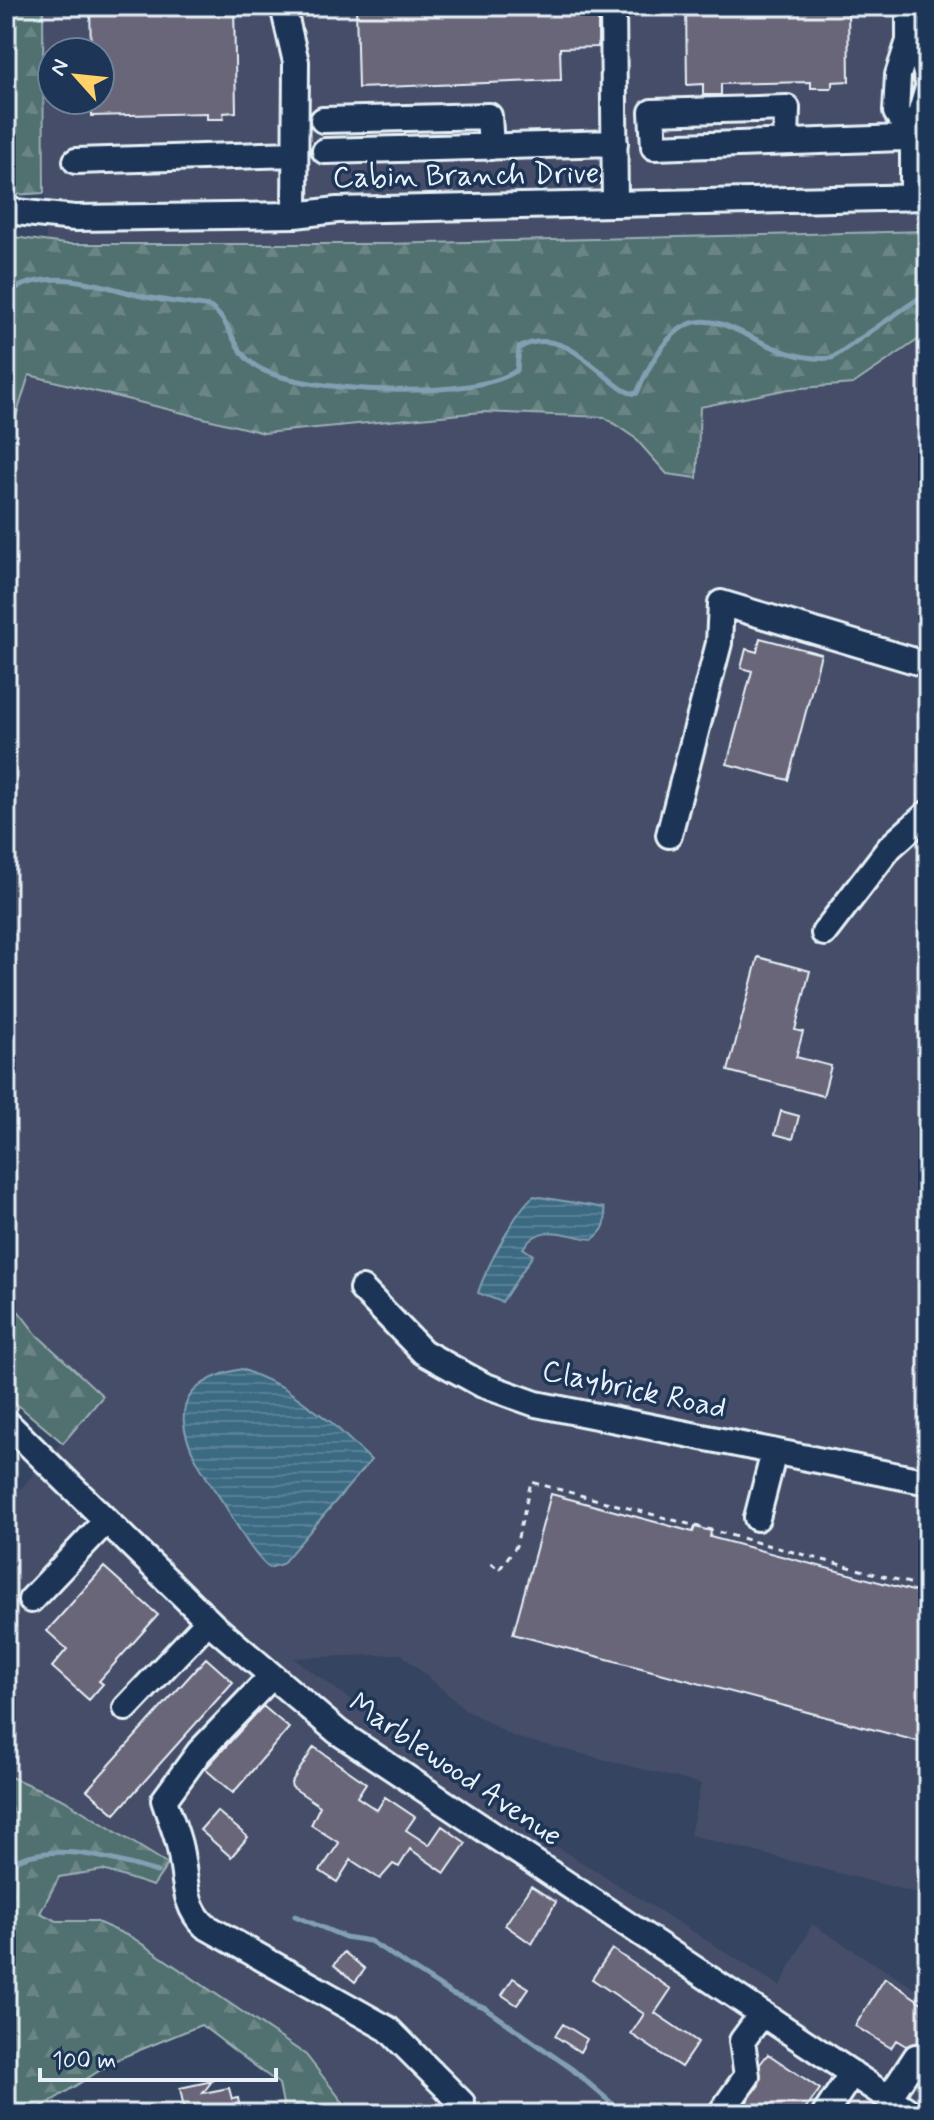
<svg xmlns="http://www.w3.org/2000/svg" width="934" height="2120" font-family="Mynerve,sans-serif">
	<defs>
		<pattern id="forest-firs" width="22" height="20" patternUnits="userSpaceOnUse" patternTransform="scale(2)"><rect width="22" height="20" fill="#51706f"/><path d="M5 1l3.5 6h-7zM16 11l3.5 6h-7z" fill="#6a8584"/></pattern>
		<pattern id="water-rules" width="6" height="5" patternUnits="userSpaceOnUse" patternTransform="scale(2)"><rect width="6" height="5" fill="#3e6a83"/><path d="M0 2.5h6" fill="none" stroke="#5a8095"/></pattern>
	</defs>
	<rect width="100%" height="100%" fill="#344461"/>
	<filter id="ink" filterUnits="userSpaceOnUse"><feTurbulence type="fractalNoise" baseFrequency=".0125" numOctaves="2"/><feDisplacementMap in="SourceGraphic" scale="16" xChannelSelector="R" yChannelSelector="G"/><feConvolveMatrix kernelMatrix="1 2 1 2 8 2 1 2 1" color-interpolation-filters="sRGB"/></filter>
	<g filter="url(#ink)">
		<path fill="#444e68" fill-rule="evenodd" d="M43,6h885v225l-542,13 -340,-2zM52,52h48v48h-48z
			M928,333v1563l-238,-61 11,-51 -187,-47 -48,-27 -65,-56 -108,4 258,185 229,143 32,-62 116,73v117h-576l-46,-59 -211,-134h-38l-17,-9 19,-35 44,-7 49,16 15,-22 -103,-64 -58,-25v-270l97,-109 -66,-61 -31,-40v-857l4,-2 19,-61 235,58 218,-21 122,5 31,21 32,36 30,3 3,-70 89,-18 64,-5z"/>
		<path fill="url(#forest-firs)" stroke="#9cb0b4" stroke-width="2" d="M6,6h37l1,187 -32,2 -6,-3z
			M928,231v102l-75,51 -64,5 -89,18 -3,71 -30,-4 -32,-36 -31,-21 -122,-5 -218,21 -235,-58 -19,61 -4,2v-202l59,8h321z
			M6,1295l31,40 66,61 -40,47 -57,-48z
			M6,1775l58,25 104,64 -15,22 -50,-16 -44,7 -19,36 17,8h38l38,17 173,117 46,59h-67l-6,-30 -78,-59 -83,34 -87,55h-25z"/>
		<path fill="url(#water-rules)" stroke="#82a0b2" stroke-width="2" d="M534,1196l70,12c4,14 0,23 -11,31 -27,-2 -50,-19 -70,9l10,7 -31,47 -24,-9c6,-20 39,-86 56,-97z
			M242,1369l41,18 49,36 39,37 -89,104 -13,4c-21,-18 -33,-47 -49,-70 -35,-51 -69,-111 22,-129z"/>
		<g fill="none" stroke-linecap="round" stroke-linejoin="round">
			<path stroke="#82a0b2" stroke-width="5" d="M10,175l3,-169
				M6,294c39,-27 89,-11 131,1 24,6 49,8 73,12 22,14 22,46 49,61 43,25 218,33 258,2l2,-22c52,-30 95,52 118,45 62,-143 104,-27 195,-35l96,-66
				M6,1866c44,-28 106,-7 151,6
				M295,1916l50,21 25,4 82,53 32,13 88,62 52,45"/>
		</g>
		<path fill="#6b6679" stroke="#e8f1f8" stroke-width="2" d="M90,6h144l2,106 -13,1 1,6h-17v-6l-115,3v-16h8v-48h-9z
			M356,6h242v41l-38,1 1,32 -203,8z
			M686,6h162l1,75 -17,1v6h-21v-6l-90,2v11h-18v-11l-16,1z
			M760,638l61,16 -33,126 -61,-16 25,-93 -11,-3 5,-19 11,3z
			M758,957l52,14 -15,59 8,2 -7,25 35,9 -8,30 -95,-25z
			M781,1111l18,5 -6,23 -18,-5z
			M551,1494l142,38 2,-5 16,4 -1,6 218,58v149l-415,-110z
			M104,1567l54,48 -59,66 4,3 -14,16 -37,-33 15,-18 -20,-18z
			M206,1658l27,24 -118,132 -28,-24z
			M263,1706l26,22 -56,65 -28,-24z
			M314,1747l52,36 -9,14 20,13 8,-13 30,20 -9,13 23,15 13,-19 24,17 -21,30 -35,-24 -11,18 -6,-3 -13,15 -29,-19 -14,22 -17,-11 19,-28 -28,-18 9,-19 -28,-19 -1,-4z
			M217,1811l31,26 -17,20 -31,-27z
			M531,1886l25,16 -24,42 -27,-19z
			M612,1949l59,40 -16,24 43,29 -17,25 -50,-33 13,-20 -52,-35z
			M344,1952l21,17 -10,13 -21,-17z
			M513,1978l16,10 -12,17 -15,-10z
			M885,1978l43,29v42l-10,-7 -12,4 -10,-6 -5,8 -36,-22z
			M563,2024l24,15 -7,13 -25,-16z
			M768,2054l52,35 -18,25h-64l21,-29 1,-21z
			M212,2081l-9,12 26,-5 3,11 6,-1 3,16h-56l-5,-26z"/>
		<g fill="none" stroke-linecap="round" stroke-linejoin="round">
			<g stroke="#e8f1f8" stroke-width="30">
				<path id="minor" d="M283,6l13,56 -1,153
					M613,6l2,198
					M909,6v35l-11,34 -2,37 17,26
					M909,41l14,20 5,21
					M323,120l166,-4 2,31
					M786,141l1,-33 -135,4 2,35 274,-10
					M325,151l290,-8
					M76,161l219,-7
					M913,197v-59l15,-50
					M6,211l69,7 220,-3 42,-5 591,-13
					M669,835l50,-192 2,-40 207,62
					M824,933l66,-86 38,-34
					M362,1289l61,63 60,33 53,19 392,78
					M6,1422l209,205 123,105 575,382
					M757,1518l17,-66
					M31,1600l75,-79
					M270,1678l-71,74 -35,48c5,16 13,33 16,49 6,28 3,57 25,77l183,103 74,74
					M126,1708l82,-87
					M889,2098l27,-41
					M720,2114l27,-38 -5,-35 20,-27
					M825,2114l27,-41"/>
			</g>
			<path stroke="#e8f1f8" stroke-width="3" stroke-dasharray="6 6" stroke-linecap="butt" d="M491,1563l8,7 17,-24 15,-64 397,106"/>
			<use href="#minor" stroke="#1d3557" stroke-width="24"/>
		</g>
	</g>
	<g text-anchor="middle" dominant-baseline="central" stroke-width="7" stroke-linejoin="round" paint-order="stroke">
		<g font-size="30" fill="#e8f1f8" stroke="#1d3557">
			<text transform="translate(466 176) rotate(-1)">Cabin Branch Drive</text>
			<text transform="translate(634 1390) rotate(12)">Claybrick Road</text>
			<text transform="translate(455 1770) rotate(34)">Marblewood Avenue</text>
		</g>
	</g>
	<rect width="934" height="2120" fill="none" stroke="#1d3557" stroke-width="32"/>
	<rect x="16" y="16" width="902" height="2088" fill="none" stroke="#e8f1f8" stroke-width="3" filter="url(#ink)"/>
	<g transform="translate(76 76) rotate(297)"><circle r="38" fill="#1d3557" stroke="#6e8097" stroke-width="2"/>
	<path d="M0-6L14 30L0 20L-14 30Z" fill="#ffd166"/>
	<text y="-12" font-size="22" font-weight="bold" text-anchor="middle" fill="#e8f1f8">N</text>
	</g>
	<path d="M40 2068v12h236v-12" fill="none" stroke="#e8f1f8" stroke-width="4"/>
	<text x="52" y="2068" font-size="24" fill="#e8f1f8" stroke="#1d3557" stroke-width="6" paint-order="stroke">100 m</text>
</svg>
